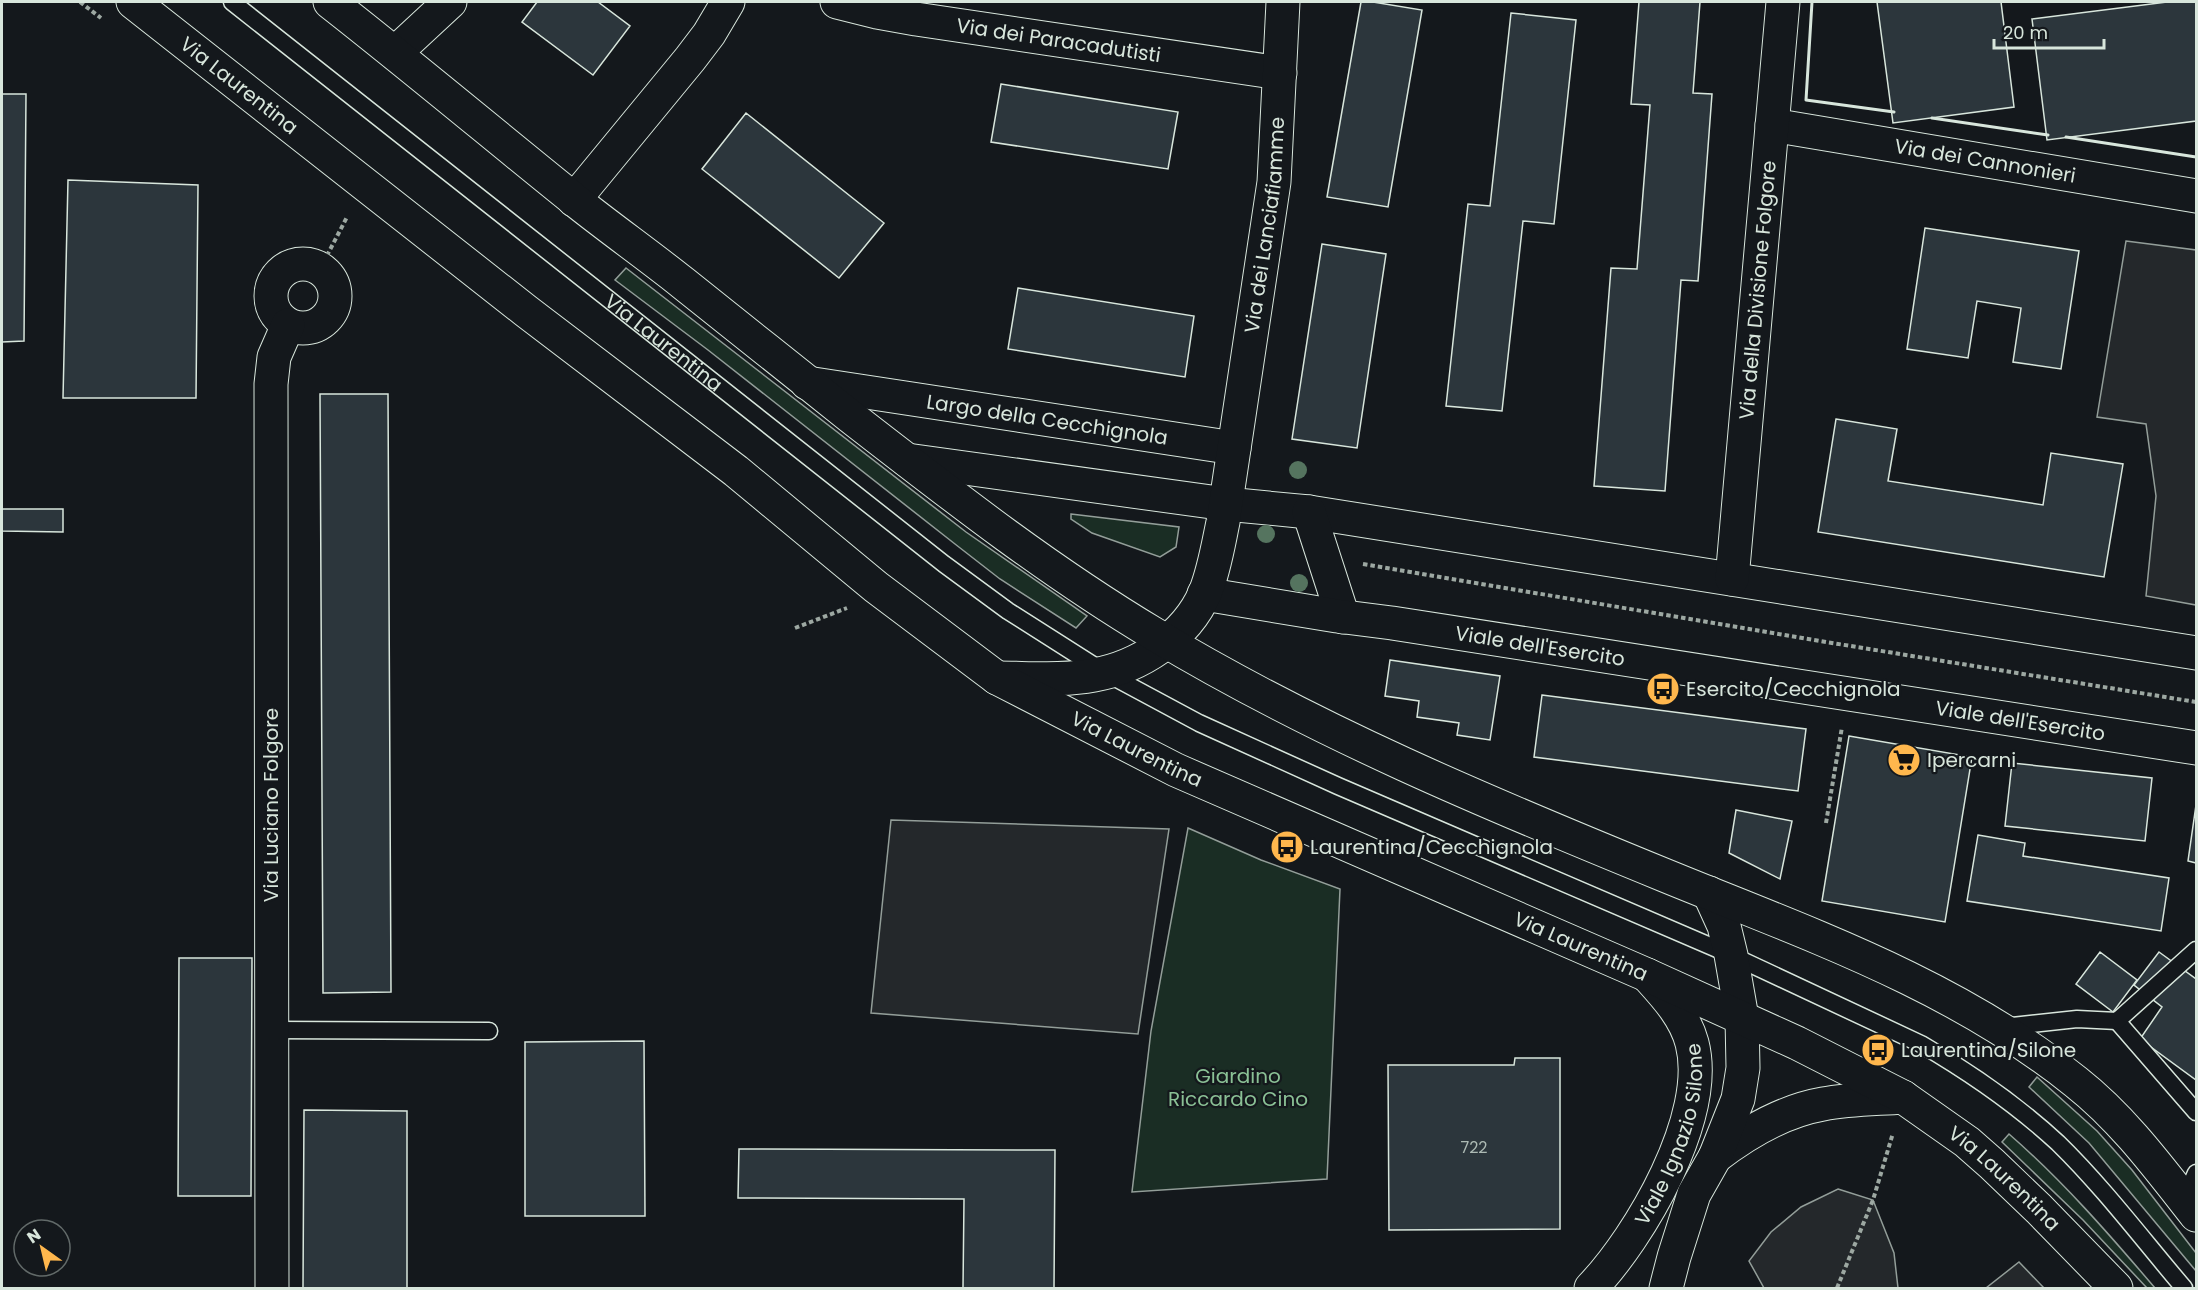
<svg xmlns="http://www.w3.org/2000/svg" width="2198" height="1290" font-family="Poppins,sans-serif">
	<rect width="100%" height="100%" fill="#14181c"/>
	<path fill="#1a2d24" stroke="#939e99" stroke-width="1.5" d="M626,268l340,264 121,84 -11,12 -76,-49 -45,-35 -247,-194 -93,-70z
		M1071,514l108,13 -3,20 -16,10 -68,-24 -21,-14z
		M1188,828l73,32 79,29 -13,290 -195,13 19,-161z
		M2037,1077l60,54 35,39 64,83v18l-107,-128 -60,-56z
		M2009,1134c54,47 100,100 146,154h-8l-64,-68 -81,-78z"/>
	<path fill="#24282b" stroke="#939e99" stroke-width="1.5" d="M2126,241l70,9v355l-50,-9 10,-100 -10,-72 -49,-7z
		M891,820l278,9 -31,205 -267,-21z
		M1838,1189l35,11 21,53 4,35h-134l-15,-27 22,-29 30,-25z
		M2019,1262l25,26h-58z"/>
	<path fill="#2c363c" stroke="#d8e6dc" stroke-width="1.5" d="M537,2h61l32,24 -37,49 -71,-53z
		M1361,2h12l49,8 -34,197 -61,-10z
		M1639,2h61l-7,91 19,1 -14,187 -17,-1 -16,211 -71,-5 17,-218 26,1 13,-164 -19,-1z
		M1877,2h124l13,105 -121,16z
		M2167,2h29v119l-149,19 -15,-121z
		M1511,13l65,7 -22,204 -31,-3 -21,190 -56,-5 22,-202 22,2z
		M1001,84l177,28 -10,57 -177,-27z
		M2,94h24l-2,247 -22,1z
		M746,113l138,110 -45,55 -137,-109z
		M68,180l130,5 -2,213h-133z
		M1925,228l154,23 -18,118 -48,-7 8,-54 -44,-7 -9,57 -61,-9z
		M1322,244l64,10 -29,194 -65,-9z
		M1018,288l176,28 -9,61 -177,-28z
		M320,394h68l3,598 -68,1z
		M1836,419l61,10 -9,52 155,24 8,-52 72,11 -19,113 -286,-45z
		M2,509h61v23l-61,-1z
		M1390,660l110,16 -10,64 -33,-5 2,-12 -42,-6 2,-16 -34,-5z
		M1542,695l264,34 -8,62 -264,-34z
		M1849,736l123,21 -27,165 -123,-21z
		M2012,763l140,15 -7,63 -140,-15z
		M2196,805v58l-8,-2z
		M1736,810l56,11 -12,58 -51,-26z
		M1978,835l47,8 -2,13 146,22 -8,53 -194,-30z
		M2100,952l37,28 -24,32 -37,-28z
		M2159,952l37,27v101l-56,-41 22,-32 -28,-22z
		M179,958h73l-1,238h-73z
		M644,1041l1,175h-120v-174z
		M1515,1058h45v171l-171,1 -1,-165h126z
		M304,1110l103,1v177h-104z
		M739,1149l316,1 -1,138h-91l1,-89 -226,-1z"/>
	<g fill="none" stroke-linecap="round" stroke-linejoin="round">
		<g stroke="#d8e6dc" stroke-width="19">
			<g id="service">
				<path id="s1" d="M232,2l712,562 64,47 96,61 95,51 139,63 393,169 190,89c48,28 96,61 137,99 46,45 85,97 126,145"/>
				<path d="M2117,1021l79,91"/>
				<path d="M2003,1027l74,-8 40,2 79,-71"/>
				<path d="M271,1030l218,1"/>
				<path d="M2184,1200l12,-27"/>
			</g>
		</g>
		<g stroke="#d8e6dc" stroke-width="35">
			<g id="minor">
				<path id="s2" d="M837,2l40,10 39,7 364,54"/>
				<path d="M395,53l55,-51"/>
				<path id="s3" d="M1772,125l424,71"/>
				<path d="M574,200l116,-141 19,-25 19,-32"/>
				<circle cx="303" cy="296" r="32"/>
				<path id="s4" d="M807,383l427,65"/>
				<path d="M907,460l319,44 83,8 887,141"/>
				<path d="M1309,512l34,105"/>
				<path id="s5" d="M1732,579l51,-577"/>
				<path id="s6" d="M1204,594l133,22 55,7 804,125"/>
				<path id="s7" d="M997,678c32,0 66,3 97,-3 45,-8 92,-38 111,-82 9,-22 13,-47 18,-71l51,-340 9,-180"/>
				<path d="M1715,1157c31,-24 68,-46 108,-53 26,-5 53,-5 80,-7"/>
				<path d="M272,1288l-1,-904 3,-27 14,-32"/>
			</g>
		</g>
		<g stroke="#d8e6dc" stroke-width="35">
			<g id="tertiary">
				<path id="s8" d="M1591,1288c49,-51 120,-172 101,-245 -7,-27 -27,-48 -45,-68"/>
				<path d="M1666,1288l8,-31 20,-63 21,-37 23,-58 5,-31 -1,-50 -11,-63 -7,-29 -15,-33"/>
			</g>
		</g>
		<g stroke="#d8e6dc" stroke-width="35">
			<g id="secondary">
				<path id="s9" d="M133,2l393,309 210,160 140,116 121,91 179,92 471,205 150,68 106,54 64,45 25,22 47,45 77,79"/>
				<path d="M330,2c83,65 164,133 246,199 35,28 72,54 107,82 56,44 112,90 168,134 98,76 196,153 303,217 161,97 336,170 510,241 144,59 288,108 412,207 47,37 83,86 120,133"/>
			</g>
		</g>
		<path stroke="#9da8a2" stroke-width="4" stroke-dasharray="4.5 3" stroke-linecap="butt" d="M80,2l21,16
			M320,269l27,-52
			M1363,564l463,78 370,60
			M795,628l52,-20
			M1826,823l16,-96
			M1837,1288l36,-88 20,-67"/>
		<use href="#service" stroke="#14181c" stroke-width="16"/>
		<use href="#minor" stroke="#14181c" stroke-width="33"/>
		<use href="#tertiary" stroke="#14181c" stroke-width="33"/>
		<use href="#secondary" stroke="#14181c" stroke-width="33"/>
		<path stroke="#d8e6dc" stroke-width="3" d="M1812,2l-6,98 88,12
			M1932,118l116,17
			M2066,137l130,20"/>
	</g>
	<g fill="#55745f">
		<circle cx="1298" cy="470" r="9"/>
		<circle cx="1266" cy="534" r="9"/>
		<circle cx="1299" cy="583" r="9"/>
	</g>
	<defs>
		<g id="bus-disc" transform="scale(1.725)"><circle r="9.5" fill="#ffb74d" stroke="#14181c"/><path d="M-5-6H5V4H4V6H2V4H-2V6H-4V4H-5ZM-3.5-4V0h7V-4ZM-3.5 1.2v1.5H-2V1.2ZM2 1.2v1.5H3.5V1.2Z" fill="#111"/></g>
		<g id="supermarket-disc" transform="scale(1.725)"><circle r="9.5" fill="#ffb74d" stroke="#14181c"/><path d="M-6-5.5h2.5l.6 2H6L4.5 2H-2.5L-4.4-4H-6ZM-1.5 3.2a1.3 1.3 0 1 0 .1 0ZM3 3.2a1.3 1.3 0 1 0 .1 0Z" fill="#111"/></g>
	</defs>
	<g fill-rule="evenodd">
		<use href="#bus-disc" x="1663" y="689"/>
		<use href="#supermarket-disc" x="1904" y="760"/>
		<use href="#bus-disc" x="1287" y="847"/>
		<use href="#bus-disc" x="1878" y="1050"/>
	</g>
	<g text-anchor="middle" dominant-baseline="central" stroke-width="4.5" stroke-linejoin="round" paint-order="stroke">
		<g font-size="16" fill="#adbab4">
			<text x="1474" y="1147">722</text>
		</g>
		<g font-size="20" fill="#d8e6dc" stroke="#14181c">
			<text stroke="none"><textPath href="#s2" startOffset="225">Via dei Paracadutisti</textPath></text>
			<text stroke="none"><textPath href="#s9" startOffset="135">Via Laurentina</textPath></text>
			<text stroke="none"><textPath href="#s3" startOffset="216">Via dei Cannonieri</textPath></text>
			<text stroke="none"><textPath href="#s7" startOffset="614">Via dei Lanciafiamme</textPath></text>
			<text stroke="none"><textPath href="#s5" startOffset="290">Via della Divisione Folgore</textPath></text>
			<text stroke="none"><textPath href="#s1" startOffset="550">Via Laurentina</textPath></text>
			<text stroke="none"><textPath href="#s4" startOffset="243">Largo della Cecchignola</textPath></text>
			<text stroke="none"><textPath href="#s6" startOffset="340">Viale dell'Esercito</textPath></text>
			<text stroke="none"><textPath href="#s6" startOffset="826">Viale dell'Esercito</textPath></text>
			<text stroke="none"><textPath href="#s9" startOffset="1254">Via Laurentina</textPath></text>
			<text transform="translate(271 805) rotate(-90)">Via Luciano Folgore</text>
			<text stroke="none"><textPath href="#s9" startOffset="1740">Via Laurentina</textPath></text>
			<text stroke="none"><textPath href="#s8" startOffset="177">Viale Ignazio Silone</textPath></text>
			<text stroke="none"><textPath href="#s9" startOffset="2226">Via Laurentina</textPath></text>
		</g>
		<g font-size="20" fill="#d8e6dc" stroke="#14181c" text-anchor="start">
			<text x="1686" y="689">Esercito/Cecchignola</text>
			<text x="1927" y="760">Ipercarni</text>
			<text x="1310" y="847">Laurentina/Cecchignola</text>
			<text x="1901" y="1050">Laurentina/Silone</text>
		</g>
		<g font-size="20" fill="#8ac095" stroke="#14181c">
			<text x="1238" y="1076">Giardino<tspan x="1238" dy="23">Riccardo Cino</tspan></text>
		</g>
	</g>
	<rect width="2198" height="1290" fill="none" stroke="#d8e6dc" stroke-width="6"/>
	<g transform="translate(42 1248) rotate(326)"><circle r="28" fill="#14181c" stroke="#626a69" stroke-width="1.5"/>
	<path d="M0-4.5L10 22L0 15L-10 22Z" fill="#ffb74d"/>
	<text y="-9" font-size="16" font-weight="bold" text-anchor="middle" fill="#d8e6dc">N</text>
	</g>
	<path d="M1994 39v9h110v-9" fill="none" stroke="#d8e6dc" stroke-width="3"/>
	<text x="2003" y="39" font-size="18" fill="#d8e6dc" stroke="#14181c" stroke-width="4.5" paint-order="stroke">20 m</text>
</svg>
